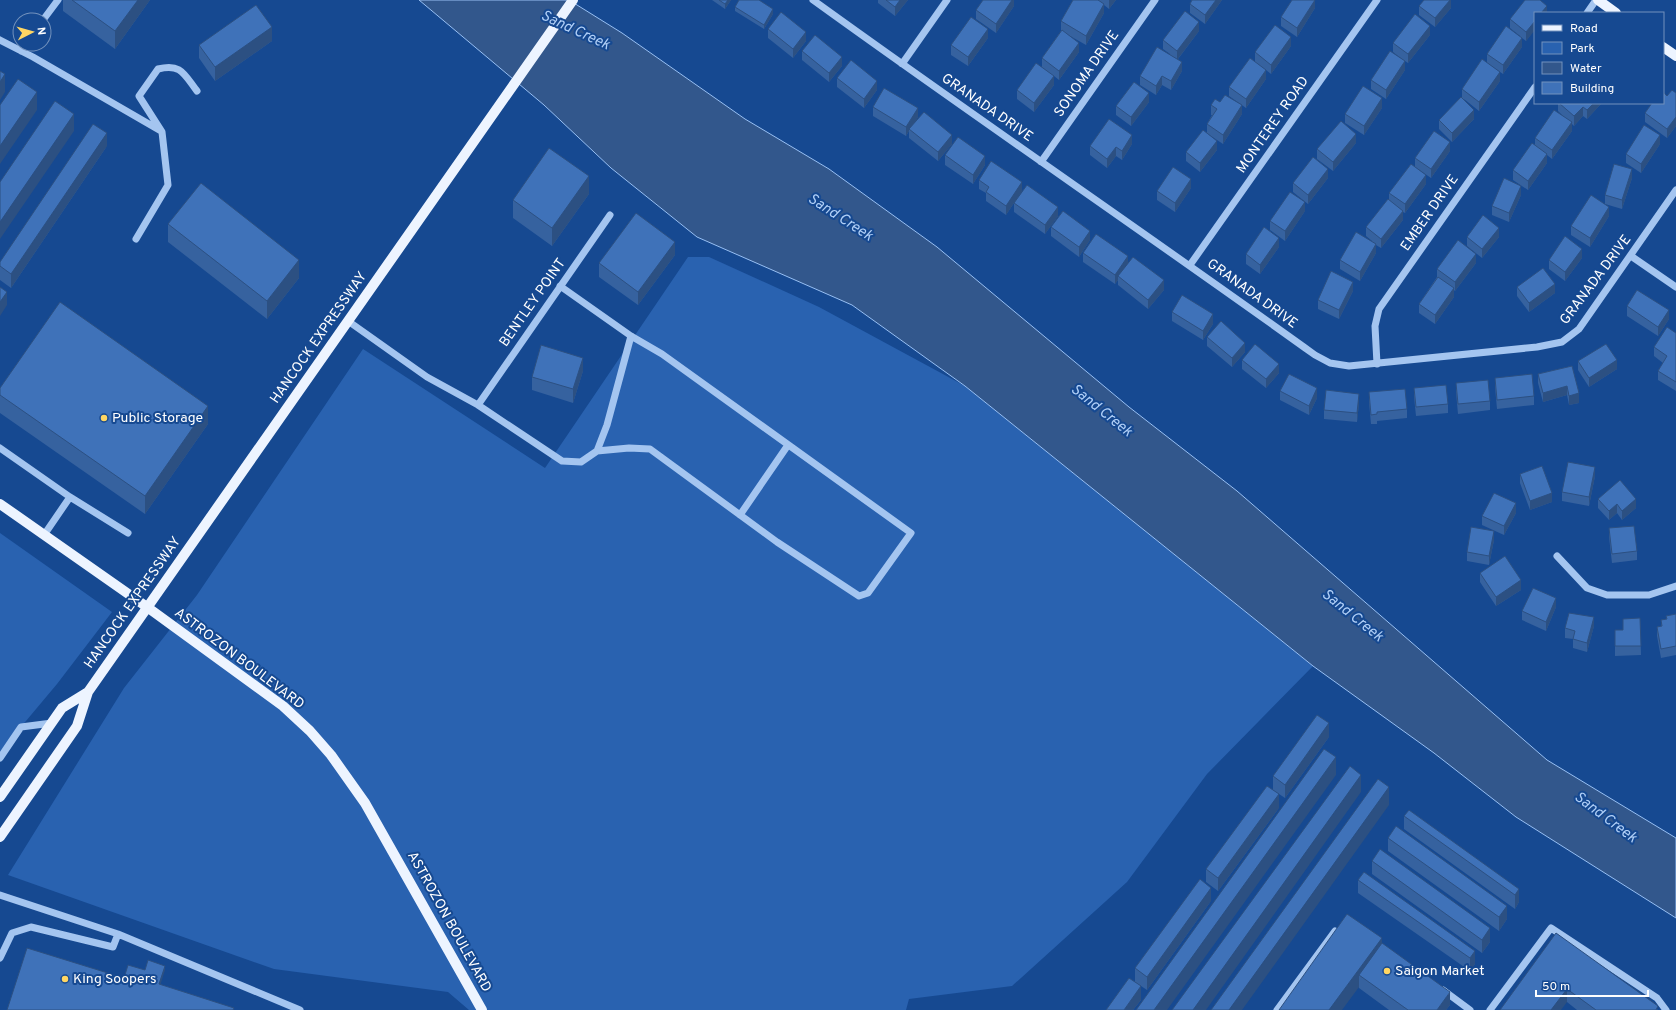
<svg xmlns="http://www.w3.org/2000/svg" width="1676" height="1010" font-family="Overpass,sans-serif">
	<rect width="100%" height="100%" fill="#164991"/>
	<path fill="#2962b0" d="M688,257h21l110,50 146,79 348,280 -106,108 -80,108 -115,104 -103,13 -3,11h-437l-21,-18 -174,-23 -266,-94 116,-187 73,-93 166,-246 182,119z
		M0,533l112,79 -55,72 -57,68z"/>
	<path fill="#32578c" stroke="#97bff3" d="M419,0h150l53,33 123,86 84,50 108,78 192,160 108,84 310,269 129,78v80l-160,-101 -82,-64 -121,-87 -348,-280 -113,-81 -155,-68 -86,-69 -67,-63z"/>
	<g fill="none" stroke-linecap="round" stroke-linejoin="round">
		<path stroke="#a4c5f0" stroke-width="7" d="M813,0c166,120 335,235 502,355l15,8 19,3 188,-19 25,-5 17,-13 97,-139
			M1587,13l9,-13
			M43,20l15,-20
			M0,40l33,17 128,74
			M21,51l5,-7
			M902,64l45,-64
			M1041,162l114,-162
			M136,239l32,-54 -6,-53 -23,-36 19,-27c23,-6 26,5 39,22
			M1631,256l45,31
			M1190,265l187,-265
			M348,321l79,56 51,28 84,56 19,1 16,-11 32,-3 21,1 127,93 82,54 9,-3 43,-60 -249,-179 -31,-18 -71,-50
			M1377,364l-2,-38 4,-17 156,-222
			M478,405l132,-190
			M0,448l70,49 58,36
			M597,451l10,-26 24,-89
			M740,515l48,-70
			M44,535l26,-38
			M1557,556l30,32 20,7h42l27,-9
			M0,758l21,-31 31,-4
			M0,895l118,39 182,76
			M0,958l12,-25 19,-6 82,20 5,-13
			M1443,990l27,20
			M1277,1010l58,-79
			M1490,1010l61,-82 106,70 9,12"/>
		<path stroke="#edf4ff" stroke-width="10" d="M1598,0l18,13
			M1663,47l13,9
			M0,504l147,103 136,99 27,25 21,24 34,48 117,207
			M0,797l62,-89 26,-16
			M0,837l77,-111 11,-34 485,-692"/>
	</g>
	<path fill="#36629f" d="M63,0h87l-35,49 -52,-38z
		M712,0h19l-6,9z
		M878,0h30l-13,16 -17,-13z
		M1014,0v6l-18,27 -20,-14v-9z
		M1073,0h43l-7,9 -5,-4v8l-18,32 -23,-13 16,20 -20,28 -5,-4v9l-20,27 -17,-13v-9l25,-23v-9l19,-27v-10z
		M1192,0h30l-17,24 -15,-11v-9z
		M1315,0v8l-18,29 -16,-11v-9z
		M1451,0v8l-16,19 -16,-12v-9z
		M735,7l38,7 -9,15 -29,-18z
		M1547,13l-21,28 -4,-3v9l-19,27 -16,-11v-9l33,-18 -10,-8v-9z
		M768,29l38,12 -13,17 -25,-20z
		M1199,31l-21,28 4,12 -11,19 -9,-5 -6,10 -16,-10v-9l30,-22 -7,-5v-9z
		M1430,35l-22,28 -3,-2v9l-19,29 -15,-10v-9l32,-20 -10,-8v-9z
		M988,38l-20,28 -17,-11v-10z
		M272,41l-57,40 -16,-23v-13z
		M1291,46l-20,28 -5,-4v9l-20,29 -17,-12v-9l26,-26v-9z
		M802,51l40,15 -13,16 -27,-22z
		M837,78l40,12 -13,18 -27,-21z
		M1500,81l-21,30 -15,-12 10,20 -22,23 -13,-13v-9l23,-23v-8z
		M1676,93v33l-9,12 -22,-16v-9l22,-17z
		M1149,102l-18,24 -15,-11v-9z
		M1558,103h43v1l-14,15 -4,-3 -9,10 -2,-2v7l-20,28 -5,-4v8l-19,27 -15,-10v-10l22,-25v-7l31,-19 -8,-8z
		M1211,105l31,9 -19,30 -15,-10 9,16 -17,22 -14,-11v-9l21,-19v-9l5,-9h-1z
		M873,107l45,10 -4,6 38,21 -14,17 -29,-23v-7l-3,5 -33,-20z
		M1382,108l-18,27 -19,-12v-9z
		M1356,143l-23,28 -16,-12v-10z
		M1132,144l-10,16 -6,-4 -9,12 -17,-13v-9z
		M1660,144l-19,29 -15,-10v-9z
		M107,146l-96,142 -11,-8v-18z
		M1450,151l-19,27 -16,-11v-9z
		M945,155l40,10 -12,19 -28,-19z
		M1328,178l-20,26 -15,-12v-9z
		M1632,178l-10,31 -17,-5 4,12 -19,31 -19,-12v-9l34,-22v-9z
		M979,180l43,11 -16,24 -20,-14v-8l-7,-4z
		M1426,184l-21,29 -2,-1v8l-22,28 -5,-3v8l-16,28 -20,-12v-9l32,-19 -6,-5v-9l23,-27v-7z
		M1191,188l-16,24 -18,-12v-9z
		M589,194l-37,52 -39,-28v-18z
		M1521,195l-12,27 -17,-7v-9z
		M1014,203l44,13 -13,18 -31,-22z
		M1305,211l-20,30 -15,-11v-9z
		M168,224l131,54 -32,41 -99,-77z
		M1051,227l39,13 -11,17 -28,-21z
		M1467,237h32l-17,21 -15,-12z
		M1279,247l-19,27 -14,-10v-10z
		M1083,253l45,10 36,27 -16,19 -30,-24v-5l-3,4 -32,-22z
		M675,255l-37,50 -39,-28v-14z
		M1582,258l-17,23 -16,-12v-9z
		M1476,263l-21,28 -1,-1v7l-19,27 -16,-11v-9l18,-27v-8z
		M1517,287l38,6 -26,19 -12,-16z
		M1353,291l-14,28 -21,-10v-9z
		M1627,306l42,13 -11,17 -31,-20z
		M1172,312l41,12 -10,16 -31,-19z
		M1676,333v58l-18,-11v-9l5,-8 -9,-7v-9z
		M1207,337l38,15 -13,15 -25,-21z
		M1242,360l37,13 -13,15 -24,-19z
		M1578,361l39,8 -28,18 -11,-17z
		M1572,366l7,37 -10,2 -2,-10 -24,7 -5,-19v-9z
		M583,371l-10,32 -41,-13v-13z
		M1495,378l39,18v9l-37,4 -2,-22z
		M1456,383l34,18v9l-32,4 -2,-22z
		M0,388l208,36 -63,90 -145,-101z
		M1414,388l34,16v9l-32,3 -2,-19z
		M1280,391l37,7 -8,17 -29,-15z
		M1369,392l38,17v9l-30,3v3h-6l-2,-22z
		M1359,403l-2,19 -33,-3v-9z
		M1520,474l32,28 -22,8 -10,-27z
		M1595,476l-6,30 -27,-5v-9z
		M1598,499l38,9 -14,12 -5,-7 -8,7 -11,-12z
		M1516,513l-12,22 -22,-10v-9z
		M1609,528l28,23v9l-25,3 -3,-26z
		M1494,540l-5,25 -22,-4v-9z
		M1480,573l41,17 -25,16 -16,-24z
		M1556,607l-10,24 -24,-11v-9z
		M1676,614v41l-15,3 -4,-22v-9l4,-1v-6l5,-1v-3z
		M1640,618l1,37 -26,1v-26h8z
		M1594,626l-7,26 -14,-4v-9l-8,-1v-10z
		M1329,737l-44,61 -12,-8v-14z
		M1279,808l-61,83 -12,-9v-13z
		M1404,816l115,73v13l-4,7 -111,-80z
		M1388,838l119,81 -8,12 -111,-80z
		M1372,861l118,81 -8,11 -110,-79z
		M1358,880l117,71v13l-5,7 -112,-78z
		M1211,901l-64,89 -6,-4v14l-8,10h-27l29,-28v-14z
		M1556,933l102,77h-81l-10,-8z
		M1382,943l68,62 -4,5h-57l-30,-22v-1l-80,23z"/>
	<path fill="#2c5082" d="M138,0h12l-35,49v-18z
		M728,0h3l-6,9v-5z
		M900,0h8l-13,16v-9z
		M1012,0h2v6l-18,27v-9z
		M1109,0h7l-7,9z
		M1216,0h6l-17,24v-9z
		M1315,0v8l-18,29v-9z
		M1450,0h1v8l-16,19v-9z
		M1104,4v9l-18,32v-9z
		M1547,6v7h-6z
		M773,9v5l-9,15v-4z
		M1535,21v9l-9,11v-9z
		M1199,22v9l-22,29v-9z
		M1430,26v9l-22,28v-9z
		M272,27v14l-57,40v-14z
		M988,29v9l-20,28v-9z
		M806,32v9l-13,17v-9z
		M1291,37v9l-20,28v-9z
		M1522,38v9l-19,27v-9z
		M1079,43v9l-20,28v-9z
		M842,57v9l-13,16v-9z
		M1405,61v9l-19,29v-9z
		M1182,62v9l-11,19v-9z
		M1266,70v9l-20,29v-9z
		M1500,72v9l-21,30v-9z
		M5,74v18l-5,8v-18z
		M1054,76v9l-20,27v-9z
		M1162,76v9l-6,10v-9z
		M877,81v9l-13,18v-9z
		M37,92v18l-37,54v-18z
		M1149,93v9l-18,24v-9z
		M1382,98v10l-18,27v-9z
		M1594,103h7v1l-14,15v-9z
		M1242,105v9l-19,30v-9z
		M1583,107v9l-9,10v-10z
		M918,108v9l-8,13 -1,-1v2l-3,5v-9z
		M1474,110v9l-22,23v-9z
		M74,114v17l-74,108v-17z
		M1676,117v9l-9,12v-9z
		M1572,122v9l-20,28v-9z
		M107,133v13l-96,142v-14z
		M1356,134v9l-23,28v-9z
		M952,135v9l-14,17v-9z
		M1132,135v9l-10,16v-9z
		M1660,135v9l-19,29v-9z
		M1217,141v9l-17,22v-9z
		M1450,142v9l-19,27v-9z
		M1116,147v9l-9,12v-9z
		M1547,154v9l-19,27v-9z
		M985,156v9l-12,19v-9z
		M1328,169v9l-20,26v-9z
		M1632,169v9l-10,31v-9z
		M1426,175v9l-21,29v-9z
		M589,176v18l-37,52v-18z
		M1191,179v9l-16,24v-9z
		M1022,182v9l-16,24v-9z
		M1521,186v9l-12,27v-9z
		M1305,202v9l-20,30v-10z
		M1058,207v9l-13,18v-9z
		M1609,207v9l-19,31v-9z
		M1403,211v9l-22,28v-9z
		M1499,228v9l-17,21v-9z
		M1090,231v9l-11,17v-10z
		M1279,238v9l-19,27v-9z
		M675,242v13l-37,50v-13z
		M1376,244v9l-16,28v-9z
		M1582,249v9l-17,23v-9z
		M1476,254v9l-21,28v-9z
		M1128,256v9l-10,11v4l-3,4v-9z
		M299,260v18l-32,41v-18z
		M1164,280v10l-16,19v-9z
		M1353,282v9l-14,28v-9z
		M1555,284v9l-26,19v-9z
		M1454,288v9l-19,27v-9z
		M7,292v13l-7,11v-14z
		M1669,310v9l-11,17v-9z
		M1213,314v10l-10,16v-9z
		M1245,343v9l-13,15v-9z
		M583,358v13l-10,32v-14z
		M1617,360v9l-28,18v-9z
		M1279,364v9l-13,15v-9z
		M1567,386v9l-24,7v-9z
		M1317,388v10l-8,17v-9z
		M1579,393v10l-10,2v-9z
		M1359,394v9l-2,19v-9z
		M208,406v18l-63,90v-18z
		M1595,467v9l-6,30v-9z
		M1552,493v9l-22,8v-9z
		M1636,499v9l-14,12v-9z
		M1516,503v10l-12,22v-9z
		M1617,504v9l-8,7v-9z
		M1494,531v9l-5,25v-9z
		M1521,580v10l-25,16v-9z
		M1556,598v9l-10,24v-9z
		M1594,617v9l-7,26v-9z
		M1329,723v14l-44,61v-13z
		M1336,757v18l-169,235h-13z
		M1361,775v17l-155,218h-13z
		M1389,787v18l-147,205h-13z
		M1279,794v14l-61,83v-13z
		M1211,888v13l-64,89v-13z
		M1519,889v13l-4,7v-14z
		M1507,906v13l-8,12v-14z
		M1490,928v14l-8,11v-13z
		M1382,938v18l-23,19v12l-17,23h-13z
		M1475,951v13l-5,7v-13z
		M165,966v4l-6,19v-5z
		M1141,986v14l-8,10h-9z
		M1567,989v13l-6,8h-10z
		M1450,992v13l-4,5h-9z"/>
	<path fill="#3f72b9" stroke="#2c5082" d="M72,0h66l-23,31z
		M719,0h9l-3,4z
		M739,0h20l14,9 -9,16 -29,-18z
		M886,0h14l-5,7z
		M983,0h29l-16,24 -20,-14z
		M1073,0h25l6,4 -18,32 -25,-15z
		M1192,0h24l-11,15 -15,-11z
		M1292,0h23l-18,28 -16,-11z
		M1424,0h26l-15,18 -16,-12z
		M1525,0h15l7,6 -6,7h-6v8l-9,11 -16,-13z
		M256,5l16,22 -57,40 -16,-22z
		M1185,11l14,11 -22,29 -14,-11z
		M781,12l25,20 -13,17 -25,-20z
		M1415,14l15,12 -22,28 -15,-11z
		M971,17l17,12 -20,28 -17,-12z
		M1275,25l16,12 -20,28 -16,-13z
		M1506,26l16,12 -19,27 -16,-11z
		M1062,30l17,13 -20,28 -17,-13z
		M815,35l27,22 -13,16 -27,-22z
		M1157,47l25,15 -11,19 -9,-5 -6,10 -16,-10z
		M1390,51l15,10 -19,29 -15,-10z
		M1250,58l16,12 -20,29 -17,-12z
		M1482,59l18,13 -21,30 -17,-13z
		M851,60l26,21 -13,18 -27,-21z
		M1036,63l18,13 -20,27 -17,-13z
		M0,71l5,3 -5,8z
		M18,79l19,13 -37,54v-41z
		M1134,82l15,11 -18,24 -15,-11z
		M1363,86l19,12 -18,28 -19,-12z
		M884,88l34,20 -12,19 -33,-20z
		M1672,90l4,3v24l-9,12 -22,-16 7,-10h11v-11l4,4z
		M1225,95l17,10 -19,30 -16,-11 10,-15 -6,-4 4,-6 5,3z
		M1461,97l13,13 -22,23 -13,-13z
		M55,101l19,13 -74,108v-40z
		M1559,103h35l-7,7 -4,-3 -9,9z
		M1554,110l18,12 -20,28 -17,-12z
		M924,112l28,23 -14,17 -29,-23z
		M1109,119l23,16 -10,16 -6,-4 -9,12 -17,-13z
		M1341,121l15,13 -23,28 -16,-13z
		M93,124l14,9 -96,141 -11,-8v-4z
		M1644,125l16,10 -19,29 -15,-10z
		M1203,130l14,11 -17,22 -14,-11z
		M1434,131l16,11 -19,27 -16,-11z
		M958,137l27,19 -12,19 -28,-20z
		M1532,143l15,11 -19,27 -15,-11z
		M549,148l40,28 -37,52 -39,-28z
		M1313,157l15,12 -20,26 -15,-12z
		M991,161l31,21 -16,24 -20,-14 3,-5 -10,-7z
		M1411,164l15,11 -21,29 -16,-11z
		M1614,164l18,5 -10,31 -17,-5z
		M1173,167l18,12 -16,24 -18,-12z
		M1504,178l17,8 -12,27 -17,-7z
		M201,183l98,77 -32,41 -99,-77z
		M1027,185l31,22 -13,18 -31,-22z
		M1290,192l15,10 -20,29 -15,-10z
		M1591,195l18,12 -19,31 -19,-12z
		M1388,199l15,12 -22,28 -15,-12z
		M1063,211l27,20 -11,16 -28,-20z
		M636,213l39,29 -37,50 -39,-29z
		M1483,215l16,13 -17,21 -15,-12z
		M1264,227l15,11 -19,27 -14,-11z
		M1356,232l20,12 -16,28 -20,-12z
		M1096,234l32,22 -13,19 -32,-22z
		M1565,236l17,13 -17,23 -16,-12z
		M1458,240l18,14 -21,28 -18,-13z
		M1133,257l31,23 -16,20 -30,-24z
		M1543,268l12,16 -26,19 -12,-16z
		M1331,271l22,11 -14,28 -21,-10z
		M1438,277l16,11 -19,27 -16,-11z
		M0,287l7,5 -7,10z
		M1637,290l32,20 -11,17 -31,-21z
		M1182,295l31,19 -10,17 -31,-19z
		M60,302l148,104 -63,90 -145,-101v-7z
		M1221,321l24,22 -13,15 -25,-21z
		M1667,327l9,6v49l-18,-11 9,-15 -13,-9z
		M1255,344l24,20 -13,15 -24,-19z
		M1606,344l11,16 -28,18 -11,-17z
		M541,345l42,13 -10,31 -41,-12z
		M1572,366l7,27 -10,3 -2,-10 -24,7 -5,-19z
		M1289,374l28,14 -8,18 -29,-15z
		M1532,374l2,22 -37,4 -2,-22z
		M1488,380l2,21 -32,3 -2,-21z
		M1446,385l2,19 -32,3 -2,-19z
		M1405,389l2,20 -30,3v2l-6,1 -2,-23z
		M1326,390l33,4 -2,19 -33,-3z
		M1568,462l27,5 -6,30 -27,-5z
		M1542,466l10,27 -22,8 -10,-27z
		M1620,480l16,19 -14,12 -5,-7 -8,7 -11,-12z
		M1494,493l22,10 -12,23 -22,-10z
		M1634,526l3,25 -25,3 -3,-26z
		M1471,527l23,4 -5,25 -22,-4z
		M1505,556l16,24 -25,17 -16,-24z
		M1533,588l23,10 -10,24 -24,-11z
		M1569,613l25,4 -7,26 -14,-4 2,-8 -10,-3z
		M1676,614v32l-15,3 -4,-22 5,-1 -1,-6 6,-1 -1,-3z
		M1640,618l1,28h-26v-16h8v-11z
		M1317,715l12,8 -44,62 -12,-9z
		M1324,749l12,8 -182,253h-18z
		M1350,766l11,9 -168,235h-21z
		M1378,779l11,8 -160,223h-18z
		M1267,786l12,8 -61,84 -12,-9z
		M1409,810l110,79 -4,6 -111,-79z
		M1396,826l111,80 -8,11 -111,-79z
		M1380,849l110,79 -8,12 -110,-79z
		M1364,872l111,79 -5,7 -112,-78z
		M1200,879l11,9 -64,89 -12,-9z
		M1347,914l35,24 -53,72h-50z
		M1556,933l102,73 -2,4h-60l-29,-21 -16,21h-51z
		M1382,943l68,49 -13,18h-29l-49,-35z
		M27,948l97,30 4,-13 17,5 3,-10 17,6 -6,18 75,24 -1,2h-226z
		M1129,978l12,8 -17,24h-18z"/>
	<g fill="#ffd663" stroke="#164991" stroke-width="1.5">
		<circle cx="104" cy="418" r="4"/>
		<circle cx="1387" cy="971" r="4"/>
		<circle cx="65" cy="979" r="4"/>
	</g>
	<g text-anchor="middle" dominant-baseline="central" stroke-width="4" stroke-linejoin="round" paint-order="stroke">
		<g font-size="14" fill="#fff" stroke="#164991">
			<text transform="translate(1087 74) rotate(-55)">SONOMA DRIVE</text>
			<text transform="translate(987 108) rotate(35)">GRANADA DRIVE</text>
			<text transform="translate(1273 125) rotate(-55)">MONTEREY ROAD</text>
			<text transform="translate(1430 213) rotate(-55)">EMBER DRIVE</text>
			<text transform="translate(1596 280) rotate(-53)">GRANADA DRIVE</text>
			<text transform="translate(1252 294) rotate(36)">GRANADA DRIVE</text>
			<text transform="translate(533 303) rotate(-55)">BENTLEY POINT</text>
			<text transform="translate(319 338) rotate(-55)">HANCOCK EXPRESSWAY</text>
			<text transform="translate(133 603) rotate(-55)">HANCOCK EXPRESSWAY</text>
			<text transform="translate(239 659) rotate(37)">ASTROZON BOULEVARD</text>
			<text transform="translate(449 922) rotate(61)">ASTROZON BOULEVARD</text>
		</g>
		<g font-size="14" fill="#fff" stroke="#164991" text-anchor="start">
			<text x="112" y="418">Public Storage</text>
			<text x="1395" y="971">Saigon Market</text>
			<text x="73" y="979">King Soopers</text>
		</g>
		<g font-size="15" font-style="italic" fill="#b0cff7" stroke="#164991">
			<text transform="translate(575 31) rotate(25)">Sand Creek</text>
			<text transform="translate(840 218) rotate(33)">Sand Creek</text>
			<text transform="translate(1101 411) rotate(39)">Sand Creek</text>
			<text transform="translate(1352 616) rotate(39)">Sand Creek</text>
			<text transform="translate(1605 818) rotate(37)">Sand Creek</text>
		</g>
	</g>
	<rect x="1534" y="12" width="130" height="92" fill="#164991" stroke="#7392bd"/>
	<rect x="1542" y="25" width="20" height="6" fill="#edf4ff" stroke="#7392bd"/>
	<text x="1570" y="32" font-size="12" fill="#ffffff">Road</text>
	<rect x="1542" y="42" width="20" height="12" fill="#2962b0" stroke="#7392bd"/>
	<text x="1570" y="52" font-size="12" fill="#ffffff">Park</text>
	<rect x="1542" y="62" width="20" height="12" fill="#32578c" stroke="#7392bd"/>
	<text x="1570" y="72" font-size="12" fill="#ffffff">Water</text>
	<rect x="1542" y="82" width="20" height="12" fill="#3f72b9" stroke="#7392bd"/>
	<text x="1570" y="92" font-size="12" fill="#ffffff">Building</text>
	<g transform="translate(32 32) rotate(84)"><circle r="19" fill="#164991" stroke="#7392bd"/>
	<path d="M0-3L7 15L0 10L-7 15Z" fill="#ffd663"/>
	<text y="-6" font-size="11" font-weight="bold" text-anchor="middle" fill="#ffffff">N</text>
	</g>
	<path d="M1536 990v6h112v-6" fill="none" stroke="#ffffff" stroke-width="2"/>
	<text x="1542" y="990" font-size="12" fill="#ffffff" stroke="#164991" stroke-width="3" paint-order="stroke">50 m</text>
</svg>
